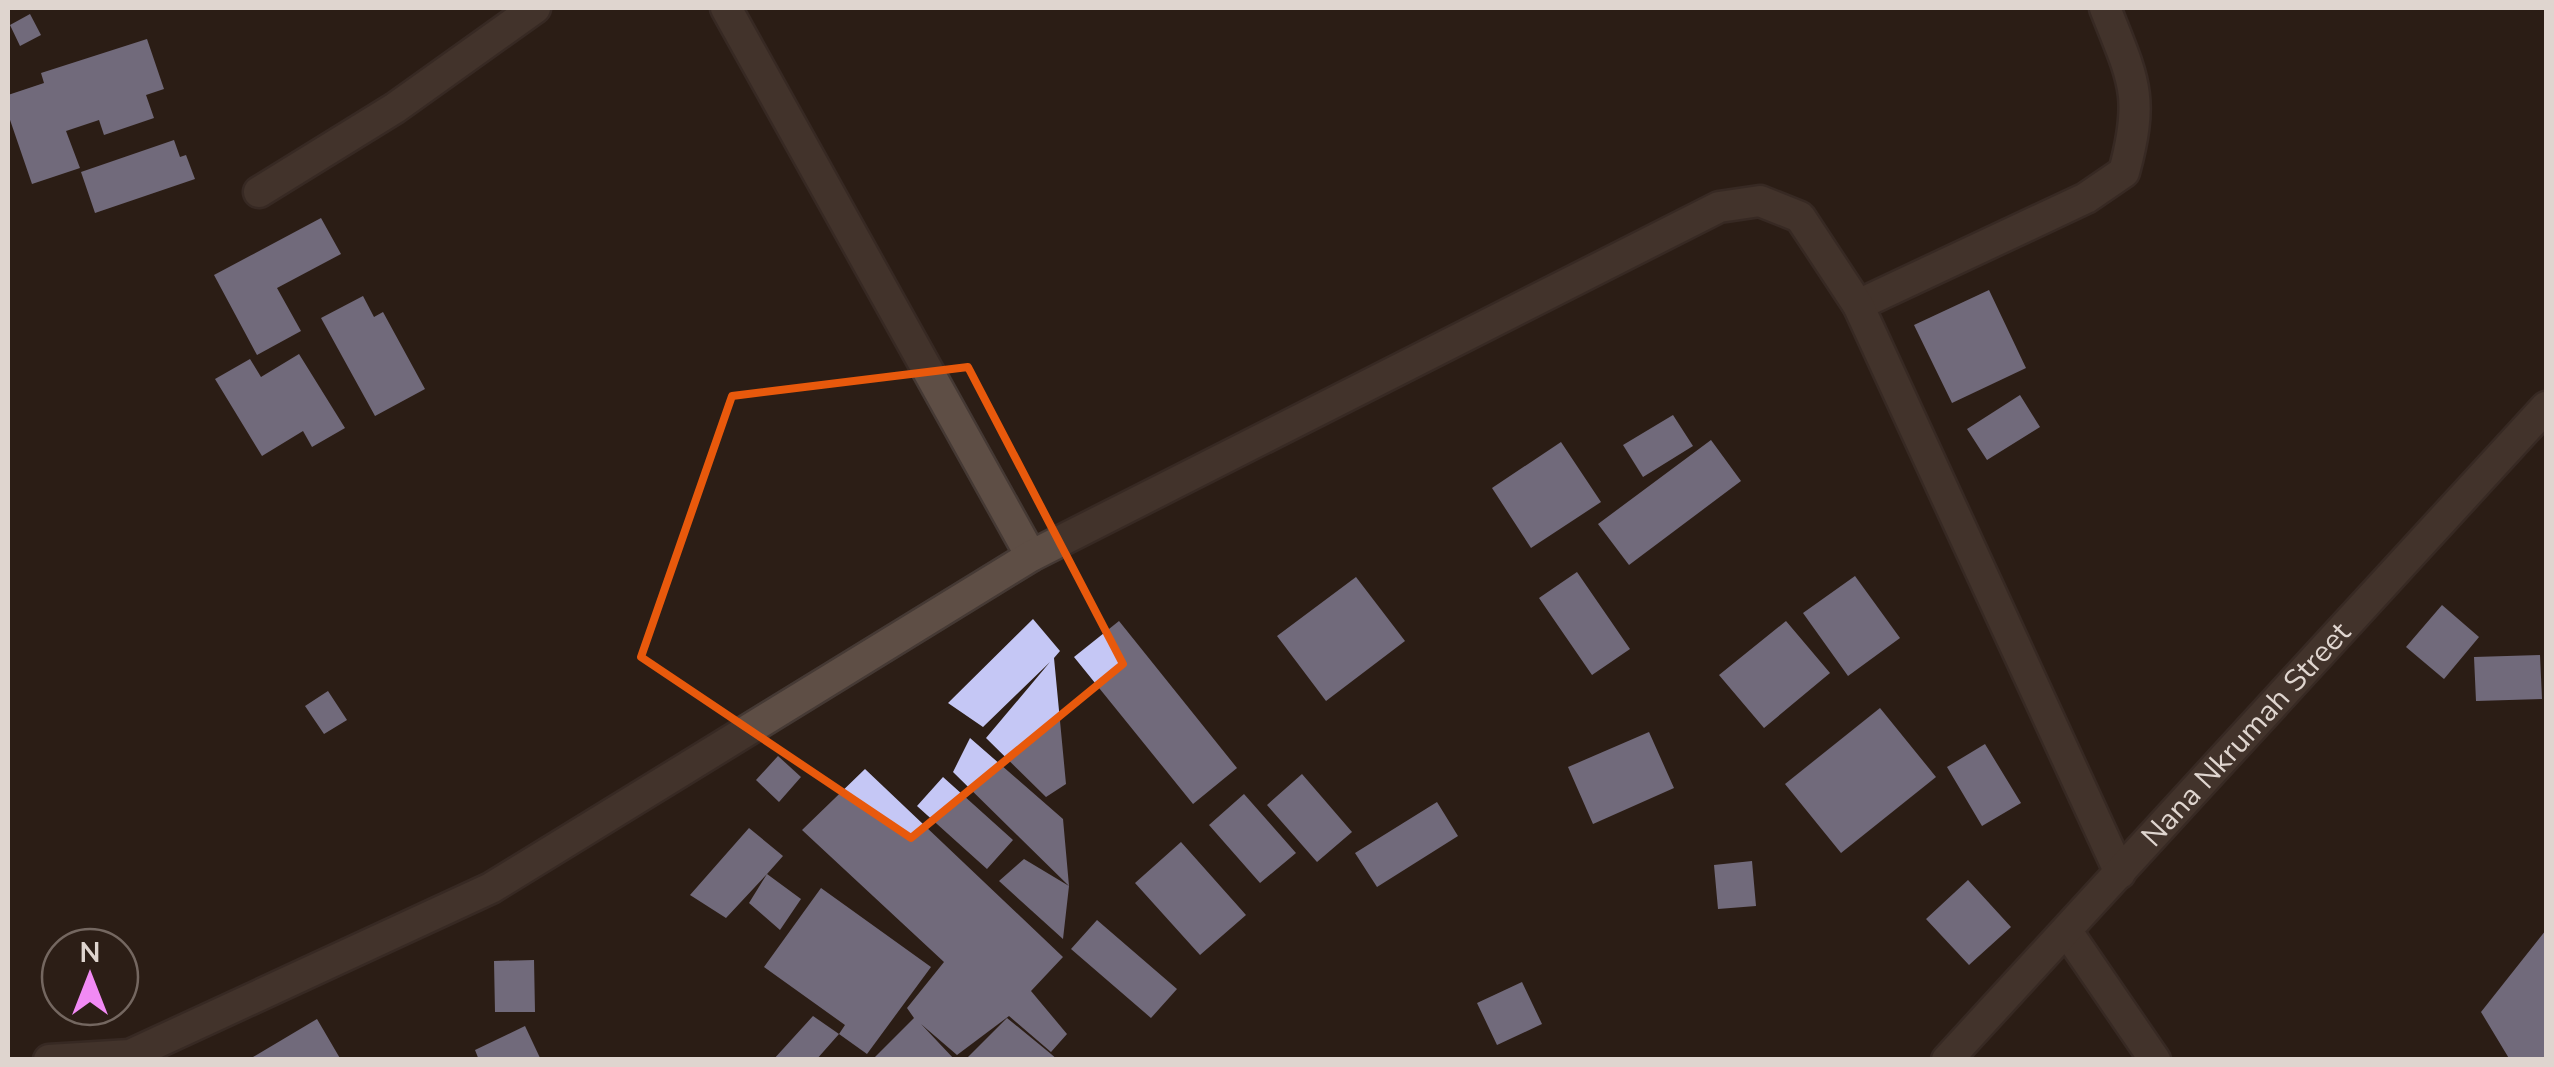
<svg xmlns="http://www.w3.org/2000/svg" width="2554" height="1067" font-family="'Nunito Sans',sans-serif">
	<rect width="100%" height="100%" fill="#2c1e16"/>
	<path fill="#c5c7f5" d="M30,14l11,21 -21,11 -10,-21z
		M147,39l17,50 -18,6 8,23 -50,17 -5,-15 -33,11 14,37 -48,16 -24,-70v-19l36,-12 -3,-10z
		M174,140l6,17 6,-2 9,24 -100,34 -14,-41z
		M321,218l20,36 -64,34 24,43 -44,24 -43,-80z
		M1989,290l37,78 -74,35 -38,-78z
		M363,296l11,21 9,-5 42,77 -50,27 -54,-98z
		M299,354l46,74 -33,19 -9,-16 -41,25 -47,-77 35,-20 11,18z
		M2020,395l20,32 -53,33 -20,-31z
		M1673,415l20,31 -50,31 -20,-32z
		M1711,440l30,41 -112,84 -31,-41z
		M1561,442l40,60 -70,46 -39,-60z
		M1577,572l53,77 -38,26 -53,-77z
		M1855,576l45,62 -52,38 -45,-63z
		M1356,577l49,64 -79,60 -49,-65z
		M2442,605l37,32 -35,42 -38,-32z
		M1033,619l27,32 -6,7 12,126 -20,13 -60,-59 64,-76 -67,65 -35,-24z
		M1119,621l118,147 -44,36 -119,-147z
		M1786,621l44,52 -66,55 -45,-53z
		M2540,655l2,44 -66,2 -2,-44z
		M328,691l19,29 -23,14 -19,-28z
		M1880,708l56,69 -95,76 -56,-69z
		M1649,732l25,56 -81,36 -25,-57z
		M970,738l93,81 6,67 -6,53 -64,-58 25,-22 45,27 -116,-114z
		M1985,744l36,59 -39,23 -35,-59z
		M778,756l23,21 -22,25 -23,-22z
		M865,769l198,188 -32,34 36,43 -16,18 -42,-36 -52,39 -36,-31 34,36h-83l42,-42 -7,-10 37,-46 -142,-132z
		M1302,774l50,58 -35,30 -50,-57z
		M943,777l70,63 -26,29 -70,-63z
		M1244,794l52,59 -36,30 -51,-58z
		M1437,802l21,34 -81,51 -22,-34z
		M749,828l34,28 -16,18 34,25 -21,31 -31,-27 18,-29 -41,44 -36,-23z
		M1181,842l65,73 -46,40 -65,-72z
		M1752,861l4,45 -38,3 -4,-44z
		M1968,880l43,47 -42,38 -43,-46z
		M821,888l110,79 -64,87 -28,-20 6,-9 -81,-58z
		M1097,920l80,69 -26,29 -80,-69z
		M2546,930v130h-36l-29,-48z
		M534,960l1,52h-40l-1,-51z
		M1522,982l20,42 -45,21 -20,-42z
		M813,1016l26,18 -23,26h-43z
		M1007,1018l44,36 7,6h-93z
		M317,1019l24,41h-93z
		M525,1026l16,34h-62l-4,-10z"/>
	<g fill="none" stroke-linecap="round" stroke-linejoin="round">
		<g stroke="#453934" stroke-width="35">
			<g id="street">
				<path d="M726,8l305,548"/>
				<path d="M259,192l136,-84 140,-100"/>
				<path d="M1858,305l228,-107 38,-26c21,-77 9,-93 -19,-164"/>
				<path d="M2068,933l87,127"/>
				<path d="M49,1060l81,-5 361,-167 540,-332 688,-349 41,-6 40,16 58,88 262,568"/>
				<path id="s1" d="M1947,1060l599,-653"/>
			</g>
		</g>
		<use href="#street" stroke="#5e4e45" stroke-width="30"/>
	</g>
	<path d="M0 0H2554V1067H0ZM968,367l155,297 -212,174 -270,-181 91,-261z" fill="#2c1e16" fill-opacity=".55" fill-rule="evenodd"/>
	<path fill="none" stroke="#e8590c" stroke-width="8" stroke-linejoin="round" d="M968,367l155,297 -212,174 -270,-181 91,-261z"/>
	<g text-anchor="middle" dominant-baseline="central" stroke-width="10" stroke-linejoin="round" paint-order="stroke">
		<g font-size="30" fill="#dfd5cf" stroke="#2c1e16">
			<text stroke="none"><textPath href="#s1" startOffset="442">Nana Nkrumah Street</textPath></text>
		</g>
	</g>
	<rect width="2554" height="1067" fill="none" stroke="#dfd5cf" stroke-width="20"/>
	<g transform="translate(90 977)"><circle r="48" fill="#2c1e16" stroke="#746760" stroke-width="2.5"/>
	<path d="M0-8L18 38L0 25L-18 38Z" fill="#f18af4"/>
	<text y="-15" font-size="28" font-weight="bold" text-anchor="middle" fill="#dfd5cf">N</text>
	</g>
</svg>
